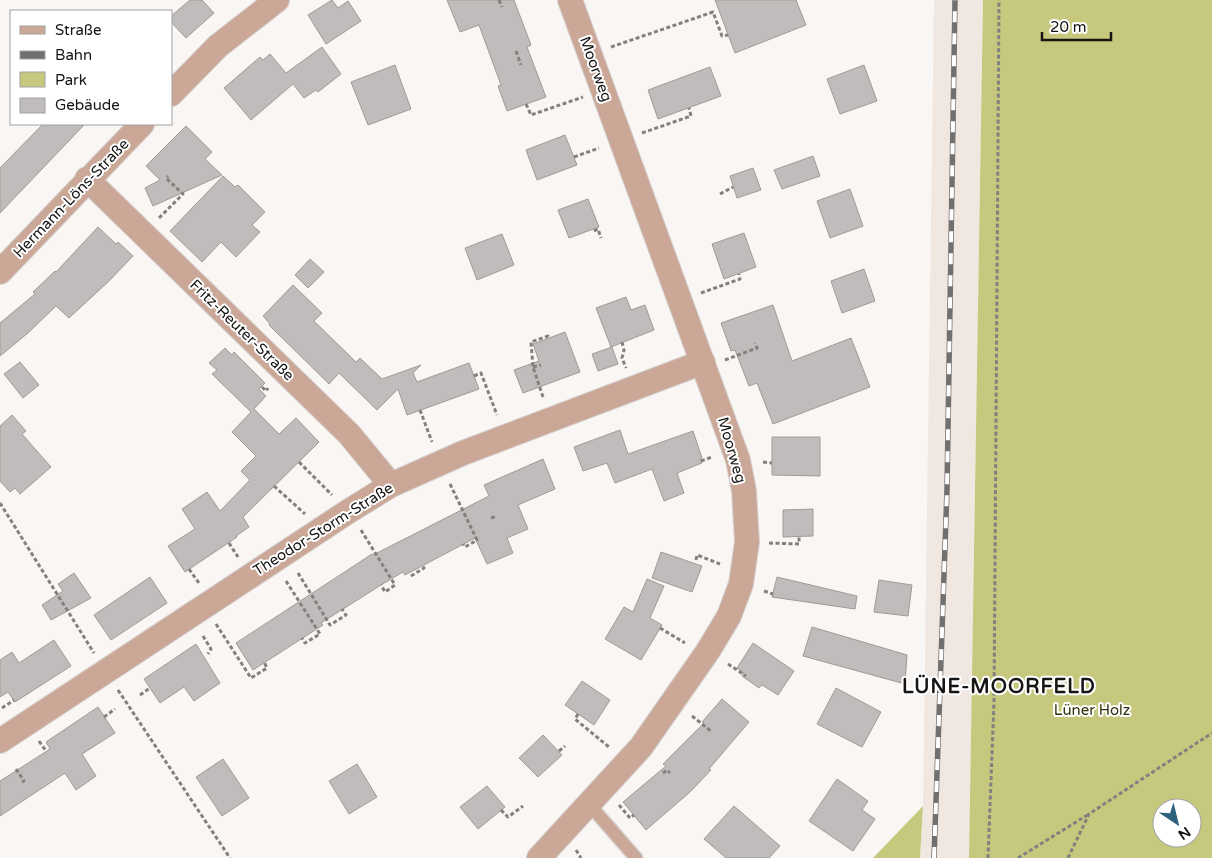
<svg xmlns="http://www.w3.org/2000/svg" width="1212" height="858" font-family="'Varela Round',sans-serif">
	<rect width="100%" height="100%" fill="#f9f6f4"/>
	<path fill="#f1e7e1" d="M934,0h49l-14,858h-49l3,-52z"/>
	<path fill="#c6c87e" fill-rule="evenodd" d="M983,0h229v858h-243zM1162,808h30v30h-30z
		M923,806l-3,52h-47z"/>
	<path fill="#c0bcbb" stroke="#9f9b9a" d="M190,0h12l12,13 -28,25 -15,-16v-6z
		M332,0l6,8 10,-7 13,20 -35,23 -18,-29z
		M447,0h67l17,45 -4,2 19,50 -39,14 -9,-25 3,-1 -22,-60 -19,7z
		M715,0h81l10,25 -71,28z
		M322,47l19,27 -23,18 -2,-2 -12,8 -11,-14 -42,36 -27,-32 36,-31 3,3 7,-6 16,19z
		M395,65l16,44 -43,16 -17,-43z
		M864,65l13,36 -37,13 -13,-35z
		M710,67l11,29 -63,23 -10,-29z
		M43,124h42l-85,89v-45z
		M186,126l26,26 -7,7 17,16 -69,31 -8,-18 15,-8 -14,-14z
		M565,135l12,30 -40,15 -11,-30z
		M813,156l7,20 -38,13 -8,-19z
		M753,168l8,22 -24,8 -7,-22z
		M223,176l12,11 3,-2 27,27 -13,13 8,7 -24,25 -15,-15 -19,20 -32,-31z
		M850,189l13,37 -33,12 -13,-37z
		M588,199l11,28 -30,11 -11,-28z
		M98,227l18,17 2,-2 15,14 -25,26 -39,36 -13,-12 -28,27 -28,23v-33l35,-29 -2,-2 22,-21 1,1z
		M744,233l12,34 -32,12 -12,-35z
		M502,234l12,31 -37,15 -12,-32z
		M310,259l14,13 -16,16 -13,-13z
		M864,269l11,32 -33,12 -11,-32z
		M293,285l29,28 -8,8 42,41 4,-4 22,21 39,-14 -8,8 4,9 52,-19 10,26 -72,26 -9,-26 -21,21 -38,-37 -10,11 -60,-59 1,-1 -7,-8z
		M626,297l5,13 14,-5 9,25 -43,17 -15,-39z
		M773,305l19,56 59,-23 19,49 -97,37 -16,-41 -8,3 -14,-36 -4,1 -10,-28z
		M565,332l15,40 -57,21 -9,-23 25,-9 -6,-17z
		M612,347l6,17 -20,7 -6,-17z
		M225,348l7,7 2,-3 31,31 -6,6 7,7 -12,13 25,25 17,-16 23,24 -76,75 6,10 -13,9 1,1 -52,35 -17,-26 27,-17 -13,-20 25,-17 13,19 30,-31 -9,-9 15,-15 -24,-24 19,-20 -39,-38 5,-4 -8,-7z
		M20,362l19,23 -16,13 -19,-24z
		M12,415l14,16 -4,3 29,33 -31,27 -5,-6 -5,4 -10,-11v-55z
		M620,430l8,24 65,-23 9,27 -2,1 2,4 -25,10 7,20 -20,8 -12,-32 -37,14 -8,-20 -24,8 -9,-24z
		M772,437h48v39l-48,-1z
		M543,459l12,30 -37,16 10,24 -21,9 6,15 -26,11 -12,-26 -70,37 -2,-3 -22,13 -60,38 2,2 -70,45 -17,-27 136,-89 1,1 116,-59 -5,-11z
		M813,509v27l-30,1v-27z
		M661,552l41,14 -10,26 -40,-14z
		M74,573l17,25 -40,22 -9,-15 21,-14 -5,-7z
		M150,577l17,26 -56,37 -17,-25z
		M777,577l80,19 -2,13 -83,-12z
		M647,579l17,7 -14,32 12,7 -21,35 -36,-21 19,-32 9,5z
		M879,580l33,5 -4,31 -34,-4z
		M812,627l95,28 -2,29 -102,-28z
		M54,640l17,26 -56,36 -7,-10 -8,5v-37l12,-8 7,11z
		M753,643l41,28 -16,24 -16,-10 -3,3 -17,-12 2,-3 -7,-5z
		M196,644l24,39 -26,18 -10,-14 -24,16 -16,-24z
		M582,681l28,19 -16,25 -29,-20z
		M836,688l45,24 -19,35 -45,-23z
		M722,699l27,23 -40,47 2,1 -21,22 -44,38 -23,-28 43,-36 -3,-2 41,-41 -2,-1z
		M98,707l17,26 -33,21 14,22 -20,14 -11,-17 -65,43v-35l50,-32 -4,-7z
		M543,735l19,20 -24,22 -19,-19z
		M223,759l26,39 -27,18 -26,-39z
		M357,764l20,33 -28,17 -20,-33z
		M837,779l31,22 -6,9 13,9 -22,32 -44,-30z
		M487,786l18,21 -27,22 -18,-22z
		M734,806l46,40 -11,12h-43l-22,-19z"/>
	<g fill="none" stroke-linecap="round" stroke-linejoin="round">
		<g stroke="#d5d2d0" stroke-width="15">
			<path id="service" d="M588,803l48,55"/>
		</g>
		<g stroke="#d5d2d0" stroke-width="26">
			<path id="minor" d="M171,94l47,-48 59,-46
				M87,179l262,255 42,51
				M0,272l142,-148
				M0,741l349,-230 42,-26 72,-32 240,-91
				M539,858l102,-111 67,-96 21,-35 12,-32 6,-42 -3,-51 -6,-31 -168,-460"/>
		</g>
		<path stroke="#82817f" stroke-width="3" stroke-dasharray="4 2.5" stroke-linecap="butt" d="M499,0l3,7
			M611,47l102,-35 9,24 6,-1
			M516,51l5,14
			M526,104l5,11 52,-18
			M642,133l49,-17 -2,-8
			M574,157l25,-9
			M720,194l13,-7
			M159,218l24,-24 -17,-16 2,-2
			M594,231l4,-2 3,9
			M701,293l39,-14 -1,-5
			M622,342l2,8 -2,8 4,10
			M725,360l32,-12 -2,-5
			M533,367l8,-2
			M474,376l7,-3 16,42
			M262,387l4,4 2,-3
			M543,397l-10,-30 -2,-25 17,-6 1,2
			M420,410l12,32
			M701,461l11,-4
			M299,462l33,33
			M763,462l9,1
			M450,484l27,56 -12,7 -2,-3
			M274,486l31,28
			M0,503l94,150
			M491,518l6,-2
			M361,530l34,55 -10,7 -4,-7
			M229,543l9,14
			M769,543l30,1v-7
			M696,560l1,-5 23,9
			M189,569l10,14
			M298,573l32,52 16,-10 -4,-6
			M411,576l13,-8 -2,-3
			M286,581l34,53 -15,9 -3,-5
			M764,591l9,3
			M216,624l35,54 16,-10 -3,-6
			M660,628l25,15
			M203,636l8,13 -3,5
			M728,664l18,12
			M118,690l112,168
			M140,695l10,-7
			M2,708l12,-8
			M578,714l-3,5 34,28
			M692,716l19,15
			M104,717l11,-8
			M39,741l7,10
			M559,751l6,-5
			M16,769l8,12 -2,1
			M663,773l4,-3 3,3
			M619,805l11,13 4,-3
			M501,810l7,7 15,-11
			M576,850l5,8
			M988,858l6,-156 5,-702
			M1018,858l71,-44
			M1068,858l21,-44 123,-81"/>
		<use href="#service" stroke="#cba798" stroke-width="12"/>
		<use href="#minor" stroke="#cba798" stroke-width="24"/>
		<g stroke="#72706e" stroke-width="5.5">
			<path id="rail" d="M934,858l13,-368 8,-490"/>
		</g>
		<use href="#rail" stroke="#fff" stroke-width="4" stroke-dasharray="11" stroke-linecap="butt"/>
	</g>
	<g text-anchor="middle" dominant-baseline="central" stroke-width="4" stroke-linejoin="round" paint-order="stroke">
		<g font-size="15" fill="#161514" stroke="#fff">
			<text transform="translate(596 69) rotate(70)">Moorweg</text>
			<text transform="translate(71 198) rotate(-46)">Hermann-Löns-Straße</text>
			<text transform="translate(242 330) rotate(44)">Fritz-Reuter-Straße</text>
			<text transform="translate(732 450) rotate(74)">Moorweg</text>
			<text transform="translate(323 529) rotate(-32)">Theodor-Storm-Straße</text>
		</g>
		<g font-size="15" fill="#31310d" stroke="#fff">
			<text x="1092" y="710">Lüner Holz</text>
		</g>
		<g font-size="20" font-weight="bold" letter-spacing="1" fill="#161514" stroke="#fff">
			<text x="999" y="687">LÜNE-MOORFELD</text>
		</g>
	</g>
	<rect x="10" y="10" width="162" height="115" fill="#ffffff" stroke="#a2a1a1"/>
	<rect x="20" y="26" width="25" height="8" fill="#cba798" stroke="#a2a1a1"/>
	<text x="55" y="35" font-size="15" fill="#161514">Straße</text>
	<rect x="20" y="51" width="25" height="8" fill="#72706e" stroke="#a2a1a1"/>
	<text x="55" y="60" font-size="15" fill="#161514">Bahn</text>
	<rect x="20" y="72" width="25" height="15" fill="#c6c87e" stroke="#a2a1a1"/>
	<text x="55" y="85" font-size="15" fill="#161514">Park</text>
	<rect x="20" y="98" width="25" height="15" fill="#c0bcbb" stroke="#a2a1a1"/>
	<text x="55" y="110" font-size="15" fill="#161514">Gebäude</text>
	<g transform="translate(1177 823) rotate(145)"><circle r="24" fill="#ffffff" stroke="#a2a1a1"/>
	<path d="M0-4L9 19L0 12L-9 19Z" fill="#2e617e"/>
	<text y="-8" font-size="14" font-weight="bold" text-anchor="middle" fill="#161514">N</text>
	</g>
	<path d="M1042 32v8h69v-8" fill="none" stroke="#161514" stroke-width="2.5"/>
	<text x="1050" y="32" font-size="15" fill="#161514" stroke="#ffffff" stroke-width="4" paint-order="stroke">20 m</text>
</svg>
